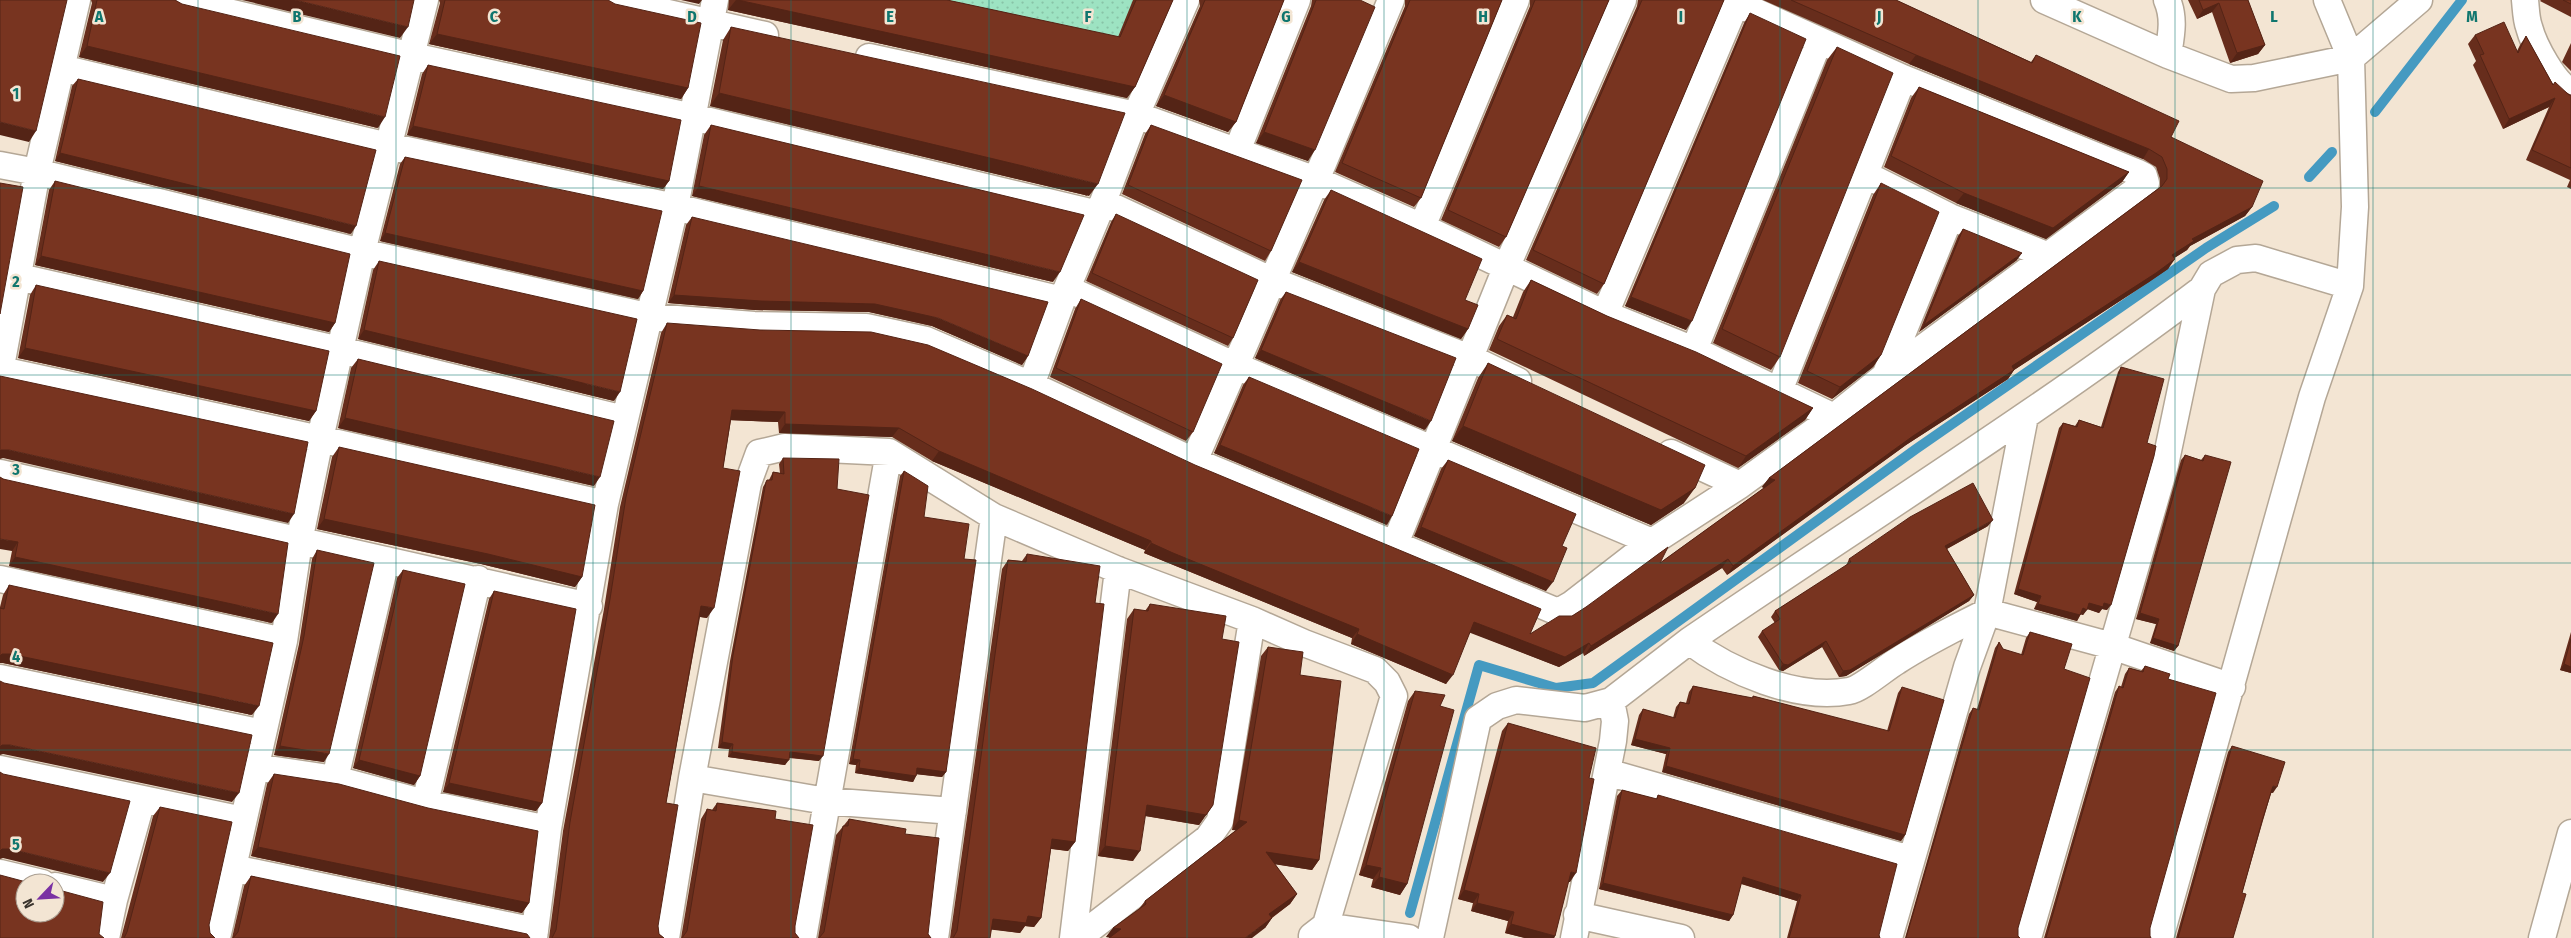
<svg xmlns="http://www.w3.org/2000/svg" width="2571" height="938" font-family="'Fira Sans Condensed',sans-serif">
	<defs>
		<pattern id="grass-dots" width="8" height="8" patternUnits="userSpaceOnUse" patternTransform="scale(1.25)"><rect width="8" height="8" fill="#9de3c2"/><path d="M2 2h.1M6 6h.1" fill="none" stroke="#88c3a7" stroke-width="1.8" stroke-linecap="round"/></pattern>
	</defs>
	<rect width="100%" height="100%" fill="#f3e5d3"/>
	<path fill="url(#grass-dots)" d="M900,0h236l-23,52z"/>
	<g fill="none" stroke-linecap="round" stroke-linejoin="round">
		<path stroke="#459ac1" stroke-width="10" d="M2375,112l87,-112
			M2309,177l23,-25
			M1410,913l69,-248 77,23 37,-5 323,-234 290,-201 68,-42"/>
		<g stroke="#b4a796" stroke-width="29">
			<path id="street" d="M178,0l234,56 281,61 405,97
				M611,0l154,35
				M2044,0l124,55 63,24 23,-1 97,-20 68,-58
				M2167,0c8,18 4,36 1,55
				M2525,0c1,9 1,19 4,27 5,19 25,56 42,65
				M869,57l267,58 180,65 106,47 183,87 89,36 140,67
				M61,68l327,78 287,61 387,93
				M1237,151l60,-151
				M0,165l37,7 325,80 289,65 103,8 112,2 60,13 105,45 163,76 364,151 14,-8 80,-62 88,-57 94,-68 51,-41 261,-193 -2,-7 -8,-4 -233,-94 -173,-78
				M1864,174l86,43 99,39
				M1103,202l168,78 199,78 48,23
				M1422,227l94,-227
				M19,277l321,73 284,69
				M1068,289l168,77 416,176
				M1605,314l131,-311
				M1694,350l125,-309
				M1,370l319,69 285,65
				M0,372l37,-200 40,-172
				M1885,376l65,-159
				M1031,385l31,-85 41,-98 33,-87 50,-115
				M1779,391l124,-313
				M2025,416l-38,196 125,34 120,41
				M1671,453l69,32
				M1194,461l122,-281 75,-180
				M0,473l589,133
				M1395,544l111,-276 117,-268
				M0,579l284,62
				M1689,641c171,-117 348,-227 513,-352l9,-15 26,-14 19,-2 94,28
				M0,678l263,55
				M1611,701l78,-60c40,30 108,60 160,50 12,-2 36,-23 48,-30 29,-19 60,-34 90,-49l-20,55 -78,271
				M255,767l80,12 90,24 123,26
				M0,769l243,51
				M1607,772l303,87
				M692,778l134,23 127,10
				M335,779l51,-219
				M425,803l53,-224
				M233,868l302,63
				M0,873l42,10
				M55,886l59,14
				M1577,915l104,23
				M1312,936l13,-10 84,12
				M106,938l8,-38 28,-100
				M217,938l67,-297 15,-99 21,-103 42,-187 63,-252
				M534,938l14,-109 57,-325 70,-297 40,-207
				M666,938l26,-160 56,-295 11,-30 26,-6 104,5 105,65 124,53 134,50 52,23 71,27 12,12 7,14 -72,242
				M803,938l86,-486
				M935,938l59,-421
				M1073,938l45,-368
				M1078,938l130,-100 12,-17 32,-201
				M1430,938l48,-219 19,-13 19,-6 69,8 26,-7 4,20 -2,20 -39,197
				M2028,938l137,-473 37,-176
				M2160,938l152,-541 38,-111 5,-79 -4,-149 -24,-58
				M2542,938l29,-105"/>
		</g>
		<use href="#street" stroke="#fff" stroke-width="26"/>
	</g>
	<path fill="#672d1c" d="M91,0h84l203,128 -299,-71 13,-54z
		M439,0h169l80,88 -7,11 -252,-55 11,-41z
		M729,0h218l171,37 15,-37h40l-38,87 -8,11 -399,-88z
		M1199,0h85l-48,122 -8,10 -72,-26 44,-100z
		M1312,0h48l-52,161 -52,-18 55,-137z
		M1405,0h97l-81,198 -7,9 -79,-35 70,-166z
		M1530,0h79l-103,237 -7,10 -58,-27 89,-214z
		M1638,0h86l-120,284 -7,10 -71,-34 111,-254z
		M1763,0h133l135,62 5,-7 135,82 81,70 -7,9 -55,30 -3,4 -13,8 -6,11 -19,13 -135,88 -6,9 -102,66 -179,130 -5,-7 -138,88 -1,-3 -24,14 -89,-35 -24,52 -95,-40 1,-6 -186,-76 -22,-9 1,-3 -213,-89 -40,-24 -113,-4 -1,-11 -47,-2 -8,48 -16,150 -7,-1 -34,186 -8,123 1,8 5,4h-115l14,-107 41,-222 16,-102 41,-174 6,-10 863,311 42,-18 88,-53 104,-75 -2,-1 7,-9 391,-291v-8l-4,-12 -13,-8 -234,-95z
		M2188,0h60l17,45 -7,9 -28,9 -18,-51 -15,7z
		M2541,0h30v17l-31,-16z
		M1750,13l-64,317 -61,-24 119,-283z
		M731,27l358,169 -379,-90 13,-66z
		M2475,35l42,16 3,-6 6,-9 27,48 18,11v94l-4,-2 3,-7 -44,-20 23,-53 -46,22 -30,-64 3,-4 -8,-17z
		M2571,43v28l-9,-9z
		M1837,47l-57,310 -9,13 -58,-27 114,-283z
		M428,65l241,116 -6,8 -256,-54 15,-61z
		M78,79l273,155 -296,-73 17,-75z
		M1919,87l210,85 -7,10 -76,57 -90,-36 -72,-36 27,-69z
		M711,125l342,157 -361,-86 12,-61z
		M1151,125l120,126 -6,10 -143,-67 23,-60z
		M405,157l238,134 -5,8 -258,-58 20,-77z
		M55,181l280,142 -6,9 -294,-67 14,-75z
		M1881,183v172l-8,12 -41,32 -34,-16 75,-188z
		M1331,190l134,110 3,29 -7,10 -169,-67 32,-72z
		M1116,214l117,124 -5,8 -142,-65 25,-59z
		M692,217l336,139 -6,9 -90,-39 -63,-14 -114,-2 -87,-7 18,-78z
		M1963,229l54,31 -98,72 39,-96z
		M379,261l235,140 -256,-62 15,-69z
		M1531,280l76,36 206,92 -8,12 -67,48 -249,-118 10,-24 8,-11 6,2 10,-25z
		M36,285l280,126 -7,10 -291,-63 12,-63z
		M1286,292l139,138 -170,-72 25,-58z
		M1081,299l112,133 -7,9 -136,-64 25,-68z
		M358,359l236,127 -256,-58 13,-60z
		M1488,363l196,140 -33,22 -199,-84 26,-63z
		M2121,367l26,76 -40,167 -5,-1 -3,4 -12,-4 -4,6 -2,-1 -4,7 -43,-12 3,-7 -23,-8 45,-166 4,-5 12,3 4,-6 22,7 17,-55z
		M1249,377l138,148 -173,-72 29,-68z
		M339,447l243,130 -7,10 -94,-23 -164,-35 15,-72z
		M2185,455l16,5 4,-5 -27,191 -4,5 -24,-8 6,-19 -20,-5 45,-159z
		M783,458l54,31 -18,272 -30,-3 -4,7 -57,-8 1,-8 -11,-1 12,-87 33,-174 4,-7h2l4,-8 7,1 -1,-9z
		M1448,460l114,86 -16,45 -132,-55 27,-67z
		M904,471l20,46 40,42 -18,213 -4,5 -25,-3 -4,8 -58,-9 1,-8 -7,-1 51,-288z
		M0,477l272,146 -263,-57 3,-15z
		M1988,526l-41,23 27,46 -5,6 -123,75 -7,1 -17,-30 -39,24 -4,-1 -21,-33 4,-6 13,-8 -4,-6 4,-6 71,-45 3,-7z
		M317,550l7,212 -50,-7 25,-111 13,-85z
		M1027,554l68,49 -20,239 -7,9 -17,-2 -10,69 -7,9 -9,-1 -5,7 -29,-4 -1,9h-40l52,-369 6,-9 14,1z
		M403,570l17,206 -6,9 -61,-17 44,-190z
		M9,585l243,130 -249,-52h-3v-56l3,-12z
		M494,591l48,212 -6,8 -93,-19 46,-193z
		M1150,604l72,35 -9,166 -14,20 -54,-9 -12,45 -35,-5 29,-237 7,-10 11,2z
		M2030,632l34,37 -46,259v8l2,2h-115l64,-224 4,-6 4,1 18,-61 4,-6 4,7 18,6 5,-17z
		M2571,632v41l-11,-3z
		M1268,647l32,28 19,185 -7,10 -37,-6 22,30 -7,10 -18,14 -7,10 -159,9 7,-9 26,-19 6,-8 91,-71h-4l29,-174z
		M2145,666l23,13 -18,249v8l1,2h-107l71,-246 4,-6 2,1 4,-13 4,-6 12,3z
		M1693,686l44,9 15,3 1,-2 134,35 11,-38 4,-6 3,148 -4,6 -239,-69 4,-18 -35,-9 8,-30 4,-6 30,9 3,-11 4,-5 6,1 3,-11z
		M1415,691l-8,193 -7,11 -29,-8 2,-8 -14,-4 49,-174z
		M1508,723l81,55 -19,104h-2l-13,54 -1,2h-29l-20,-5 3,-12 -37,-10 2,-8 -15,-4 44,-168z
		M2232,746l41,47h-2l-29,100 -9,45h-57l52,-186z
		M274,774l255,129 -7,10 -271,-57 16,-72z
		M1622,790l34,9 2,-4 221,140 1,3h-93l10,-37 -56,-17 -8,31 -4,6 -130,-32 18,-93z
		M717,803l58,16 20,107v7l4,5h-118l20,-119 6,-10 5,1z
		M160,807l49,118 1,8 5,5h-94l32,-122z
		M849,819l56,15 23,100 3,4h-113l18,-103z
		M251,876l279,62h-298l12,-52z"/>
	<path fill="#542416" d="M242,0h53l113,27 -8,11z
		M681,0h21l-3,4z
		M736,0h2l397,87 -8,11 -399,-88z
		M2219,3l-7,9 -15,7 6,-9z
		M437,34l251,54 -7,11 -252,-55z
		M2265,45l-7,9 -28,9 7,-10z
		M87,46l298,71 -7,11 -299,-71z
		M1916,55l233,94 -6,10 -234,-95z
		M719,93l379,91 -9,12 -379,-90z
		M1164,95l72,27 -8,10 -72,-26z
		M2555,98l-6,9 -46,22 6,-10z
		M0,122l36,9 -7,11 -29,-7z
		M413,126l256,55 -6,8 -256,-54z
		M1264,132l51,18 -7,11 -52,-18z
		M60,153l296,73 -5,8 -296,-73z
		M2129,172l-7,10 -76,57 -90,-36 8,-10z
		M699,186l361,86 -7,10 -361,-86z
		M2252,207l-7,9 -55,30 -3,4 -22,14 7,-9 20,-16z
		M385,233l258,58 -5,8 -258,-58z
		M2022,253l-5,7 -98,72 5,-7z
		M41,256l294,67 -6,9 -294,-67z
		M2175,259l-7,10 -19,13 -135,88 -6,9 -102,66 -179,130 6,-9 180,-130 99,-70z
		M1299,262l169,67 -7,10 -169,-67z
		M674,295l201,9 63,14 90,38 -6,9 -90,-39 -63,-14 -114,-2 -87,-7z
		M1631,297l61,24 -6,9 -61,-24z
		M364,330l256,62 -6,9 -256,-62z
		M25,348l291,63 -7,10 -291,-63z
		M1261,350l170,71 -6,9 -170,-72z
		M1881,355l-8,12 -41,32 8,-12z
		M1813,408l-8,12 -67,48 8,-12z
		M732,410l53,2 -7,10 -52,-2z
		M345,418l255,59 -6,9 -256,-58z
		M785,424l114,4 -7,9 -113,-4z
		M1463,426l232,62 -11,15 -33,22 -199,-84z
		M1220,445l172,71 -5,9 -173,-72z
		M1,450h8l285,64 -6,9 -285,-65 -3,1v-8z
		M939,451l212,90 -6,9 -213,-89z
		M1769,478l6,2 -7,10 -6,-3z
		M324,519l164,35 94,23 -7,10 -94,-23 -164,-35z
		M1993,520l-5,6 -47,26 4,-6z
		M1421,527l132,55 -7,9 -132,-55z
		M0,539l18,3 -6,9 -12,-2z
		M1151,543l208,86 -7,9 -186,-76 -22,-9z
		M15,557l263,57 -6,9 -263,-57z
		M1728,559l-6,9 -138,88 7,-10z
		M2018,589l23,7 -4,6 -23,-8z
		M1974,595l-5,6 -123,75 -7,1 4,-6z
		M2089,603h15l7,2 -4,5 -5,-1 -3,4 -14,-5z
		M2038,604l42,11 -3,6 -43,-12z
		M701,606l13,2 -7,10 -12,-2z
		M2083,608l4,2 -4,5 -4,-1z
		M2140,613l19,6 -3,5 -20,-5z
		M1474,622l91,35 24,-14 -6,10 -24,14 -91,-35z
		M1357,634l96,41 -7,9 -95,-40z
		M2153,638l25,8 -4,5 -24,-8z
		M1826,641l-4,6 -39,24 -4,-1 4,-6z
		M2,654h8l249,52 -7,9 -249,-52h-3v-7z
		M2564,664l7,3v6l-11,-3z
		M1635,739l35,9 -4,6 -35,-9z
		M722,742l11,2 -4,5 -11,-1z
		M2,745h8l229,48 -7,9 -229,-48 -3,1v-8z
		M280,746l49,8 -5,8 -50,-7z
		M732,752l57,8 -4,5 -57,-8z
		M790,752l33,4 -4,5 -33,-4z
		M853,759l7,1 -4,5 -7,-1z
		M359,760l61,16 -6,9 -61,-17z
		M1666,766l239,69 -4,6 -239,-69z
		M859,768l57,8 -3,6 -58,-9z
		M917,768l29,4 -4,5 -28,-3z
		M449,783l93,20 -6,8 -93,-19z
		M2273,786l4,1 -4,6 -4,-1z
		M1147,805l59,10 -7,10 -59,-10z
		M1239,820l8,2 -6,9 -9,-1z
		M1052,839l23,3 -7,9 -22,-3z
		M1105,846l35,5 -7,10 -35,-5z
		M258,847l271,56 -7,10 -271,-57z
		M2,849h8l100,24 -7,9 -100,-24 -3,1v-8z
		M1266,852l53,8 -7,10 -52,-8z
		M1366,865l15,3 -8,11 -14,-4z
		M1571,872l5,1 -6,9 -5,-1z
		M1379,877l28,7 -7,11 -29,-8z
		M1743,877l58,18 -4,6 -58,-18z
		M1603,883l130,32 -4,6 -130,-32z
		M1464,890l15,4 -6,9 -15,-4z
		M1297,894l-7,10 -27,20 6,-10z
		M1477,903l37,9 -6,9 -37,-10z
		M1028,916l13,2 -7,9 -9,-1 -5,7 -34,-4 7,-10z
		M1272,918l-7,10 -13,10h-7z
		M1511,924l44,12 -1,2h-29l-20,-5z
		M1113,928l8,1 -10,9 -5,-1z"/>
	<path fill="#783420" stroke="#542416" d="M0,0h67l-31,131 -36,-9z
		M97,0h78l7,4 218,52 -15,61 -298,-71z
		M295,0h119l-6,27z
		M445,0h163l7,4 86,19 -13,65 -251,-54z
		M738,0h209l173,37 16,-37h37l-38,87z
		M1205,0h79l-48,122 -72,-27z
		M1316,0h44l15,7 -60,143 -51,-18z
		M1410,0h92l-81,198 -79,-35z
		M1535,0h74l-103,237 -58,-27z
		M1642,0h82l-120,284 -71,-34z
		M1791,0h105l136,63 4,-8 143,66 -8,16 92,44 -11,26 -60,32 2,2 -22,14 3,4 -19,14 -144,93 2,4 -101,66 -180,130 -5,-7 -137,87 -2,-3 -24,14 -91,-35 -21,53 -96,-41 2,-5 -186,-76 -22,-10v-2l-212,-90 -40,-23 -114,-4v-12l-53,-2 -9,58 17,3 -26,137 -13,-2 -35,197 12,2 -20,121 1,8 5,4h-112l4,-8 14,-108 40,-223 16,-102 41,-174 93,7 111,2 57,13 104,44 163,76 346,144 -11,25 29,-18h13l14,-9 82,-60 -8,16 115,-83 -6,-2 393,-292 5,-7v-10l-5,-12 -13,-8 -233,-94z
		M2199,0h49l17,45 -28,8 -18,-50 -16,7z
		M2563,0h8v4z
		M1750,13l56,26 -114,282 -61,-24z
		M2504,22l14,31 8,-17 27,49 2,-3 14,13h2v73l-39,-18 23,-52 -46,21 -29,-64 4,-1 -9,-19z
		M731,27l394,86 -27,71 -379,-91z
		M1837,47l56,26 -113,284 -58,-28z
		M428,65l253,55 -12,61 -256,-55z
		M78,79l298,71 -20,76 -296,-73z
		M1919,87l210,85 -76,56 -89,-35 -73,-37z
		M711,125l373,90 -24,57 -361,-86z
		M1151,125l151,55 -31,71 -143,-66z
		M405,157l257,54 -19,80 -258,-58z
		M55,181l295,73 -15,69 -294,-67z
		M0,183l23,4 -23,127z
		M1881,183l58,29 -58,143 -41,32 -33,-16z
		M1331,190l151,69 -17,41 13,5 -10,24 -169,-67z
		M1116,214l142,66 -25,58 -141,-65z
		M692,217l356,85 -20,54 -90,-38 -63,-14 -114,-3 -87,-6z
		M1963,229l59,24 -98,72z
		M379,261l258,58 -17,73 -256,-62z
		M1531,280l76,36 89,36 117,56 -67,48 -249,-117 10,-24 9,4z
		M36,285l293,66 -13,60 -291,-63z
		M1286,292l170,66 -25,63 -170,-71z
		M1081,299l141,65 -29,68 -137,-64z
		M358,359l256,62 -14,56 -255,-59z
		M1488,363l217,102 -10,23 -34,22 -198,-84z
		M2121,367l43,12 -17,64 9,3 -2,10 -43,149 -7,-2 -1,4 -14,-4 -2,7 -4,-2 -3,7 -42,-11 3,-8 -23,-7 45,-166 14,4 2,-7 24,8z
		M0,376l308,66 -14,72 -285,-64h-8l-1,1z
		M1249,377l170,72 -27,67 -172,-71z
		M339,447l256,58 -13,72 -94,-23 -164,-35z
		M2185,455l18,6 2,-6 26,7 -53,184 -25,-8 6,-19 -19,-6z
		M783,458l56,1 -2,30 32,6 -46,261 -33,-4 -1,8 -57,-8 1,-8 -11,-2 11,-87 33,-173 1,-2h5l1,-8 11,2z
		M1448,460l128,54 -14,32 5,2 -14,34 -132,-55z
		M904,471l24,15 -4,31 45,7 -5,35 12,1 -30,212 -29,-4 -1,8 -57,-8 1,-8 -7,-1z
		M0,477l3,2 285,64 -10,71 -263,-57 3,-15 -18,-3z
		M1973,483l20,37 -48,26 29,49 -124,75 -7,1 -17,-30 -38,24 -5,-1 -21,-33 18,-12 -5,-8 76,-49 -2,-3 61,-42z
		M317,550l57,13 -45,191 -49,-8 24,-110z
		M1027,554l73,12 -5,37 9,1 -29,238 -23,-3 -11,79 -13,-2 -2,7 -33,-4 -3,19h-37l4,-7 51,-371 18,2z
		M403,570l62,14 -45,192 -61,-16z
		M9,585l264,58 -14,63 -249,-52h-8l-2,2v-48l4,1z
		M494,591l82,18 -34,194 -93,-20z
		M1150,604l76,12 -4,23 17,3 -26,163 -7,10 -59,-10 -7,46 -35,-5 29,-237 14,2z
		M2030,632l42,12 -8,25 26,9 -72,250v8l2,2h-114l67,-230 6,2 20,-68 4,7 20,6z
		M2571,639v28l-7,-3z
		M1268,647l35,5 -3,23 41,6 -22,179 -53,-8 31,42 -28,20 3,4 -27,20h-136l12,-9 -8,-1 33,-24 -1,-3 102,-79 -8,-2z
		M2145,666l25,8 -2,5 48,14 -66,235v8l1,2h-105l73,-252 4,2 6,-20 14,4z
		M0,681l4,2 248,52 -13,58 -229,-48h-8l-2,2z
		M1693,686l44,9 16,3v-2l136,35 13,-44 42,13 -39,135 -239,-69 4,-18 -35,-9 8,-30 32,9 5,-16 9,2z
		M1415,691l30,4 -5,11 14,4 -47,174 -28,-7 2,-9 -15,-3z
		M1508,723l88,25 -7,30 5,1 -18,94 -5,-1 -16,64 -44,-12 3,-12 -37,-9 2,-9 -15,-4z
		M2232,746l53,16 -8,25 -4,-1 -11,35 -20,72 4,1 -13,44h-55z
		M0,772l3,2 127,27 -20,72 -100,-24h-8l-2,2z
		M274,774l65,10 89,24 110,23 -9,72 -271,-56z
		M1622,790l35,9 1,-4 239,69 -18,71 1,3h-91l12,-43 -58,-18 -10,38 -130,-32z
		M717,803l59,8 -1,8 38,6 -18,101v7l4,5h-117l5,-7 20,-122 9,2z
		M160,807l72,15 -23,103 1,8 5,5h-91l3,-6z
		M849,819l57,10 -1,5 34,4 -11,96 3,4h-112l5,-6 19,-106h5z
		M0,875l30,8h-5v30h30v-24l48,13 -4,32 5,4h-104z
		M251,876l276,58 3,4h-297l5,-6z"/>
	<path fill="none" stroke="#0f766e" stroke-width="1" stroke-opacity="0.55" d="M198,0v938M396,0v938M593,0v938M791,0v938M989,0v938M1187,0v938M1384,0v938M1582,0v938M1780,0v938M1978,0v938M2175,0v938M2373,0v938M0,188h2571M0,375h2571M0,563h2571M0,750h2571"/>
	<g font-size="16" text-anchor="middle" font-weight="bold" fill="#0f766e" stroke="#f3e5d3" stroke-width="5" stroke-linejoin="round" paint-order="stroke">
		<text x="99" y="22">A</text>
		<text x="297" y="22">B</text>
		<text x="494" y="22">C</text>
		<text x="692" y="22">D</text>
		<text x="890" y="22">E</text>
		<text x="1088" y="22">F</text>
		<text x="1286" y="22">G</text>
		<text x="1483" y="22">H</text>
		<text x="1681" y="22">I</text>
		<text x="1879" y="22">J</text>
		<text x="2077" y="22">K</text>
		<text x="2274" y="22">L</text>
		<text x="2472" y="22">M</text>
		<text x="16" y="99">1</text>
		<text x="16" y="287">2</text>
		<text x="16" y="475">3</text>
		<text x="16" y="662">4</text>
		<text x="16" y="850">5</text>
	</g>
	<g transform="translate(40 898) rotate(245)"><circle r="24" fill="#f3e5d3" stroke="#a99e91"/>
	<path d="M0-4L9 19L0 12L-9 19Z" fill="#7a31a3"/>
	<text y="-8" font-size="14" font-weight="bold" text-anchor="middle" fill="#3a342d">N</text>
	</g>
</svg>
